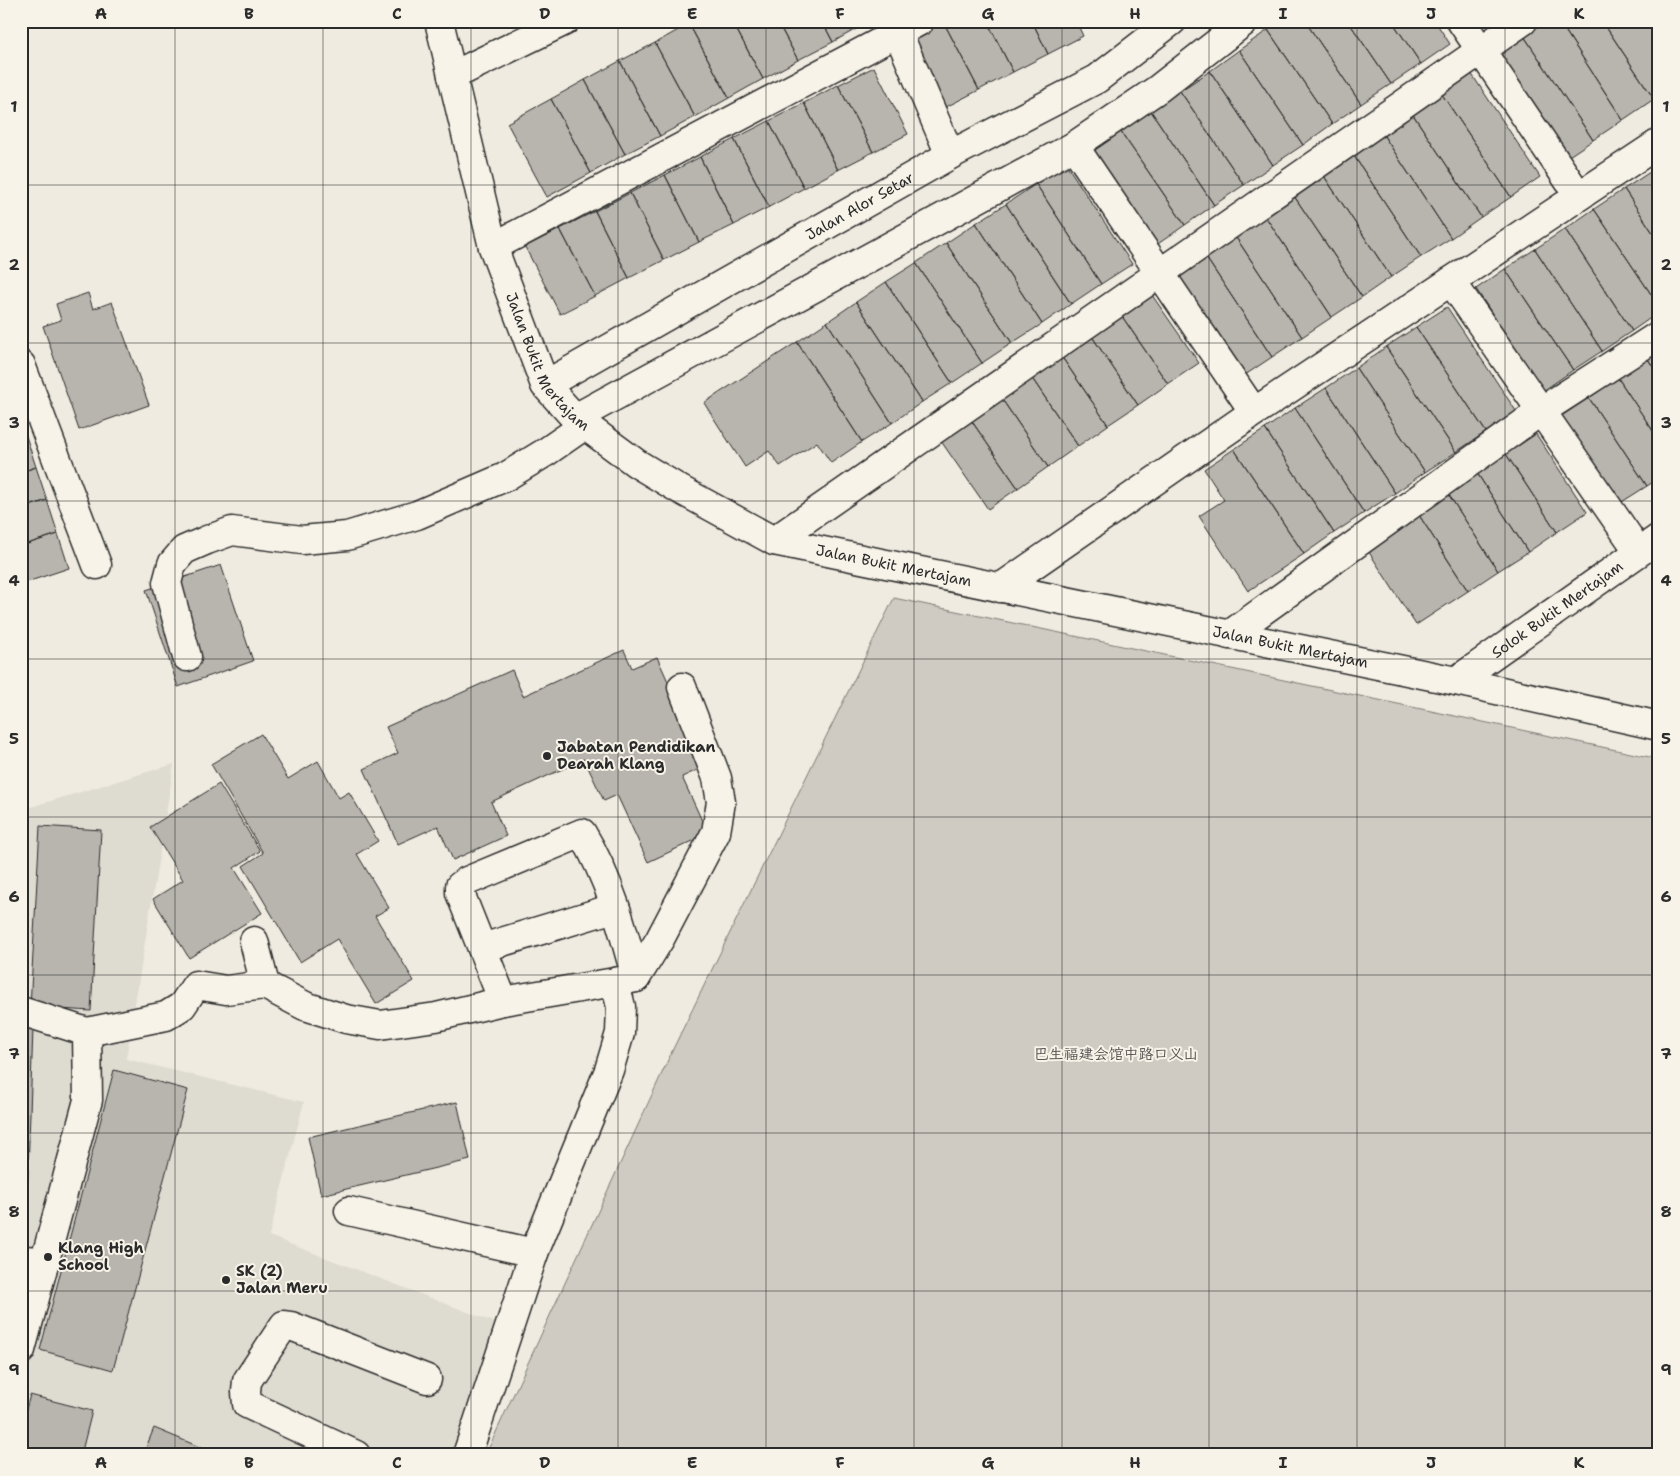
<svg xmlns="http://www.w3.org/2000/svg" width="1680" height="1476" font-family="'Shantell Sans','LXGW WenKai TC',sans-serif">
	<rect width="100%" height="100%" fill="#efebe0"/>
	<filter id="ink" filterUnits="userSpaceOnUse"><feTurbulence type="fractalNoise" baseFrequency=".02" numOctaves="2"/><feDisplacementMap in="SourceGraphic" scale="10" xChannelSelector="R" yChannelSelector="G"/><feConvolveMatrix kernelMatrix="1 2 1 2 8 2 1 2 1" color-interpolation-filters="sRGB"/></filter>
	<g filter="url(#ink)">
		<path fill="#dedbd1" d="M174,764l-48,295 178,43 -35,134 230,88 -42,131h-436v-645z"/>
		<path fill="#cfcbc2" stroke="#7d7b76" d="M894,598l765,161v696l-1173,-1 188,-407z"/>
		<path fill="#b8b5ae" stroke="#2b2b2b" d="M694,21h38l31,58 -34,19 -40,-74z
			M732,21h45l21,39 -35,19z
			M777,21h45l11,21 -35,18z
			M822,21h44l1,2 -34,19z
			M931,21h12l36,69 -35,18 -38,-74z
			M943,21h44l26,51 -34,18z
			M987,21h45l16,33 -35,18z
			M1032,21h44l7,15 -35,18z
			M1281,21h24l56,83 -29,20 -64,-94z
			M1305,21h43l43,63 -30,20z
			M1348,21h44l29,43 -30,20z
			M1392,21h43l15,23 -29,20z
			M1546,21h13l64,99 -30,20 -69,-104z
			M1559,21h43l52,78 -31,21z
			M1602,21h44l13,19v56l-5,3z
			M1646,21h13v19z
			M689,24l40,74 -34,19 -40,-74z
			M1268,30l64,94 -29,21 -64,-95z
			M1524,36l69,104 -30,20 -69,-104z
			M655,43l40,74 -35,19 -40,-75z
			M1239,50l64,95 -30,20 -63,-94z
			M620,61l40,75 -35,18 -40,-74z
			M874,67l34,67 -35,18 -35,-67z
			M1469,70l71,107 -29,20 -72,-107z
			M1210,71l63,94 -29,20 -64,-94z
			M585,80l40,74 -34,19 -40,-74z
			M838,85l35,67 -35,18 -34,-67z
			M1439,90l72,107 -30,20 -71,-107z
			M1180,91l64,94 -30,20 -63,-94z
			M551,99l40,74 -44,24 -40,-74z
			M804,103l34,67 -34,18 -35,-67z
			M1410,110l71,107 -30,21 -71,-108z
			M1151,111l63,94 -29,20 -64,-93z
			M769,121l35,67 -35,19 -35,-68z
			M1380,130l71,108 -30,19 -71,-107z
			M1121,132l64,93 -30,21 -63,-94z
			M734,139l35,68 -35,18 -34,-68z
			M1350,150l71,107 -30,20 -71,-107z
			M700,157l34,68 -35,17 -34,-67z
			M1066,164l66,100 -31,20 -65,-100z
			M1320,170l71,107 -29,20 -72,-107z
			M1653,170l6,8v64l-35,-53z
			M665,175l34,67 -35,18 -34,-67z
			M1036,184l65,100 -30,20 -65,-100z
			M1624,189l35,53v64l-65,-97z
			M1290,190l72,107 -30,20 -71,-107z
			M630,193l34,67 -35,18 -34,-67z
			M1006,204l65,100 -29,20 -66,-101z
			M1594,209l65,97v6l-27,19 -67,-102z
			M1261,210l71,107 -30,20 -71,-107z
			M595,211l34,67 -34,18 -35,-67z
			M976,223l66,101 -30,19 -66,-100z
			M560,229l35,67 -35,18 -35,-67z
			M1565,229l67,102 -30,20 -67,-102z
			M1231,230l71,107 -30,20 -71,-107z
			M946,243l66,100 -30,20 -66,-100z
			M1535,249l67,102 -29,19 -68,-101z
			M1201,250l71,107 -30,20 -71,-107z
			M916,263l66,100 -30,20 -66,-101z
			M1505,269l68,101 -30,21 -67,-102z
			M886,282l66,101 -30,19 -66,-100z
			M1145,285l54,78 -31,21 -53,-78z
			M88,293l5,16 19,-7 37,103 -70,25 -36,-104 18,-6 -5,-16z
			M856,302l66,100 -30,21 -65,-101z
			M1115,306l53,78 -30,21 -53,-79z
			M1447,307l69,104 -30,21 -70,-105z
			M827,322l65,101 -30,19 -65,-100z
			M1085,326l53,79 -30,20 -53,-78z
			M1416,327l70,105 -30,20 -70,-105z
			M797,342l65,100 -31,21 -14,-21 -37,24 -11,-15 -24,16 -41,-64z
			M1055,347l53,78 -30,21 -53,-78z
			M1386,347l70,105 -31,20 -69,-104z
			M1659,352v24l-11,-17z
			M1648,359l11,17v64l-41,-62z
			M1025,368l53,78 -30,21 -53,-78z
			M1356,368l69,104 -30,21 -69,-105z
			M1618,378l41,62v38l-12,8 -58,-88z
			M1326,388l69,105 -31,20 -69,-105z
			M995,389l53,78 -30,21 -54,-78z
			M1589,398l58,88 -30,19 -57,-88z
			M1295,408l69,105 -30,20 -69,-104z
			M964,410l54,78 -30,21 -54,-78z
			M1265,429l69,104 -30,21 -70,-105z
			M25,433l11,34 -15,5v-38z
			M1536,434l51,78 -30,20 -51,-78z
			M1234,449l70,105 -56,37 -49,-75 25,-16 -20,-31z
			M1506,454l51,78 -29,20 -51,-79z
			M36,467l11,33 -26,9v-37z
			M1477,473l51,79 -30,19 -51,-79z
			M1447,492l51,79 -30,20 -51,-79z
			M47,500l11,34 -37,12v-37z
			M1417,512l51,79 -52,34 -51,-79z
			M58,534l11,34 -48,16v-38z
			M221,565l32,96 -75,26 -32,-97z
			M624,650l8,18 25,-11 49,109 -24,11 26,57 -60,28 -31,-67 -13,6 -20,-42 -93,43 15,34 -53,24 -15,-34 -40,18 -34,-75 34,-16 -12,-26 126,-57 11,26z
			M261,734l27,45 30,-18 21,37 10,-6 29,49 -21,13 32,54 -14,8 39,65 -38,23 -39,-65 -37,23 -57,-96 20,-13 -52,-89z
			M219,784l41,67 -26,17 28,45 -73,45 -36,-59 30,-19 -33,-53z
			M40,826l61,4 -10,181 -61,-4z
			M21,1029h12l-7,197 -5,-1z
			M114,1070l74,20 -75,280 -73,-20z
			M457,1102l13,58 -149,35 -13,-58z
			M30,1395l62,16 -11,44h-60v-28z
			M154,1428l65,27h-76z"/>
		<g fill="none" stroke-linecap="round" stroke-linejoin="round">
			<g stroke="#2b2b2b" stroke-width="31">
				<g id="minor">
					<path id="s1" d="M439,21l54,226 52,138 30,33 61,45 43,26 95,52 682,140 203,45"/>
					<path d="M893,21l57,134"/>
					<path d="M1461,21l118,175"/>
					<path d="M452,76l113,-55"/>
					<path d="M1074,146l180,266"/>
					<path d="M493,247l427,-226"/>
					<path d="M1451,281l188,271"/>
					<path d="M21,365l76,200"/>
					<path id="s2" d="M545,385l405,-230 147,-76 75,-58"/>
					<path d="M575,418l499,-272 84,-57 87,-68"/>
					<path d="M774,541l749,-520"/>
					<path d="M1000,588l254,-176 405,-269"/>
					<path d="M1229,635l312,-224 118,-76"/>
					<path d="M187,657l-20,-74 5,-19 12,-14 23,-10 25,-9 70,9 45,-4 70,-21 88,-38 41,-25 39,-27"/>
					<path id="s3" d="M1456,681l203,-143"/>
					<path d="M254,941l11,44"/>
					<path d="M482,948l132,-40"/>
					<path d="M636,978l24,-39 56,-107 5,-30 -4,-24 -35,-91"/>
					<path d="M21,1011l66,21 79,-16 16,-10 14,-21 30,5 39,-5 40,21 41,13 34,6 56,-8 67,-16 112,-19"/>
					<path d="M349,1211l185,42"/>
					<path d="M21,1260l24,1"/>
					<path d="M21,1350l67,-250 -1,-68"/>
					<path d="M356,1455l-109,-51 -1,-12 1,-11 37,-56 7,1 136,53"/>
					<path d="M467,1455l67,-202 75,-183 11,-37 1,-26 -6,-25 21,-4c-13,-49 -27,-101 -54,-145l-115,48 -7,5v7l43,108"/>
				</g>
			</g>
			<use href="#minor" stroke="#f7f3e8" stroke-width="28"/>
		</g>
	</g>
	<path fill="none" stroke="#2b2b2b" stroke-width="1" stroke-opacity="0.55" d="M175,21v1434M323,21v1434M471,21v1434M618,21v1434M766,21v1434M914,21v1434M1062,21v1434M1209,21v1434M1357,21v1434M1505,21v1434M21,185h1638M21,343h1638M21,501h1638M21,659h1638M21,817h1638M21,975h1638M21,1133h1638M21,1291h1638"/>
	<g fill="#2b2b2b" stroke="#f7f3e8" stroke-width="2">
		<circle cx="547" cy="756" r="5"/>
		<circle cx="48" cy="1257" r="5"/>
		<circle cx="226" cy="1280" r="5"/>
	</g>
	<g text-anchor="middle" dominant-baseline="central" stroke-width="4" stroke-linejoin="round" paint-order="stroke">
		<g font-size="15" fill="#2b2b2b" stroke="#f7f3e8">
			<text stroke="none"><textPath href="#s2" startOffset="362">Jalan Alor Setar</textPath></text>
			<text stroke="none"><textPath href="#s1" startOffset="361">Jalan Bukit Mertajam</textPath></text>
			<text stroke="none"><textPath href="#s1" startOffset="781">Jalan Bukit Mertajam</textPath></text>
			<text stroke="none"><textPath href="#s3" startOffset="124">Solok Bukit Mertajam</textPath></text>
			<text stroke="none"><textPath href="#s1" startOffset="1186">Jalan Bukit Mertajam</textPath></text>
		</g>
		<g font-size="15" font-weight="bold" fill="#2b2b2b" stroke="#f7f3e8" text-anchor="start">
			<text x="557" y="747">Jabatan Pendidikan<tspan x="557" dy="17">Dearah Klang</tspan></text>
			<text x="58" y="1248">Klang High<tspan x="58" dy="17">School</tspan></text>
			<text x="236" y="1271">SK (2)<tspan x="236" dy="17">Jalan Meru</tspan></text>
		</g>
		<g font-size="15" fill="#545351" stroke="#f7f3e8">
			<text x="1116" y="1054">巴生福建会馆中路口义山</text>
		</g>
	</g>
	<rect width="1680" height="1476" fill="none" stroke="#f7f3e8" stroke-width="55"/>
	<rect x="28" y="28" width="1624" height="1420" fill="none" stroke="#2b2b2b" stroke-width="2"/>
	<g font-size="16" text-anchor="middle" font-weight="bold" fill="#2b2b2b">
		<text x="101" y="19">A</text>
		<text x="249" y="19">B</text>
		<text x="397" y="19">C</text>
		<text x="545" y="19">D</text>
		<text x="692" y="19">E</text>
		<text x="840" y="19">F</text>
		<text x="988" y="19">G</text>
		<text x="1135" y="19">H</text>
		<text x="1283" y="19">I</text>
		<text x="1431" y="19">J</text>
		<text x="1579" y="19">K</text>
		<text x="14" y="112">1</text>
		<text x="1666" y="112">1</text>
		<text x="14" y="270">2</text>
		<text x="1666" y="270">2</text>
		<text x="14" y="428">3</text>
		<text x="1666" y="428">3</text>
		<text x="14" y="586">4</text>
		<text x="1666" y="586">4</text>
		<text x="14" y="744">5</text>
		<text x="1666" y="744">5</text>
		<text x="14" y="902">6</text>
		<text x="1666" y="902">6</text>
		<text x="14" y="1059">7</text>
		<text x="1666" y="1059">7</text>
		<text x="14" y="1217">8</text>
		<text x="1666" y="1217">8</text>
		<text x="14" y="1375">9</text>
		<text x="1666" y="1375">9</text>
		<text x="101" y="1468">A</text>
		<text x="249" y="1468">B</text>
		<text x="397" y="1468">C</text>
		<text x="545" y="1468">D</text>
		<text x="692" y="1468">E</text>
		<text x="840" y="1468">F</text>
		<text x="988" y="1468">G</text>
		<text x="1135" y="1468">H</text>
		<text x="1283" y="1468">I</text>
		<text x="1431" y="1468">J</text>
		<text x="1579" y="1468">K</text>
	</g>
</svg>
